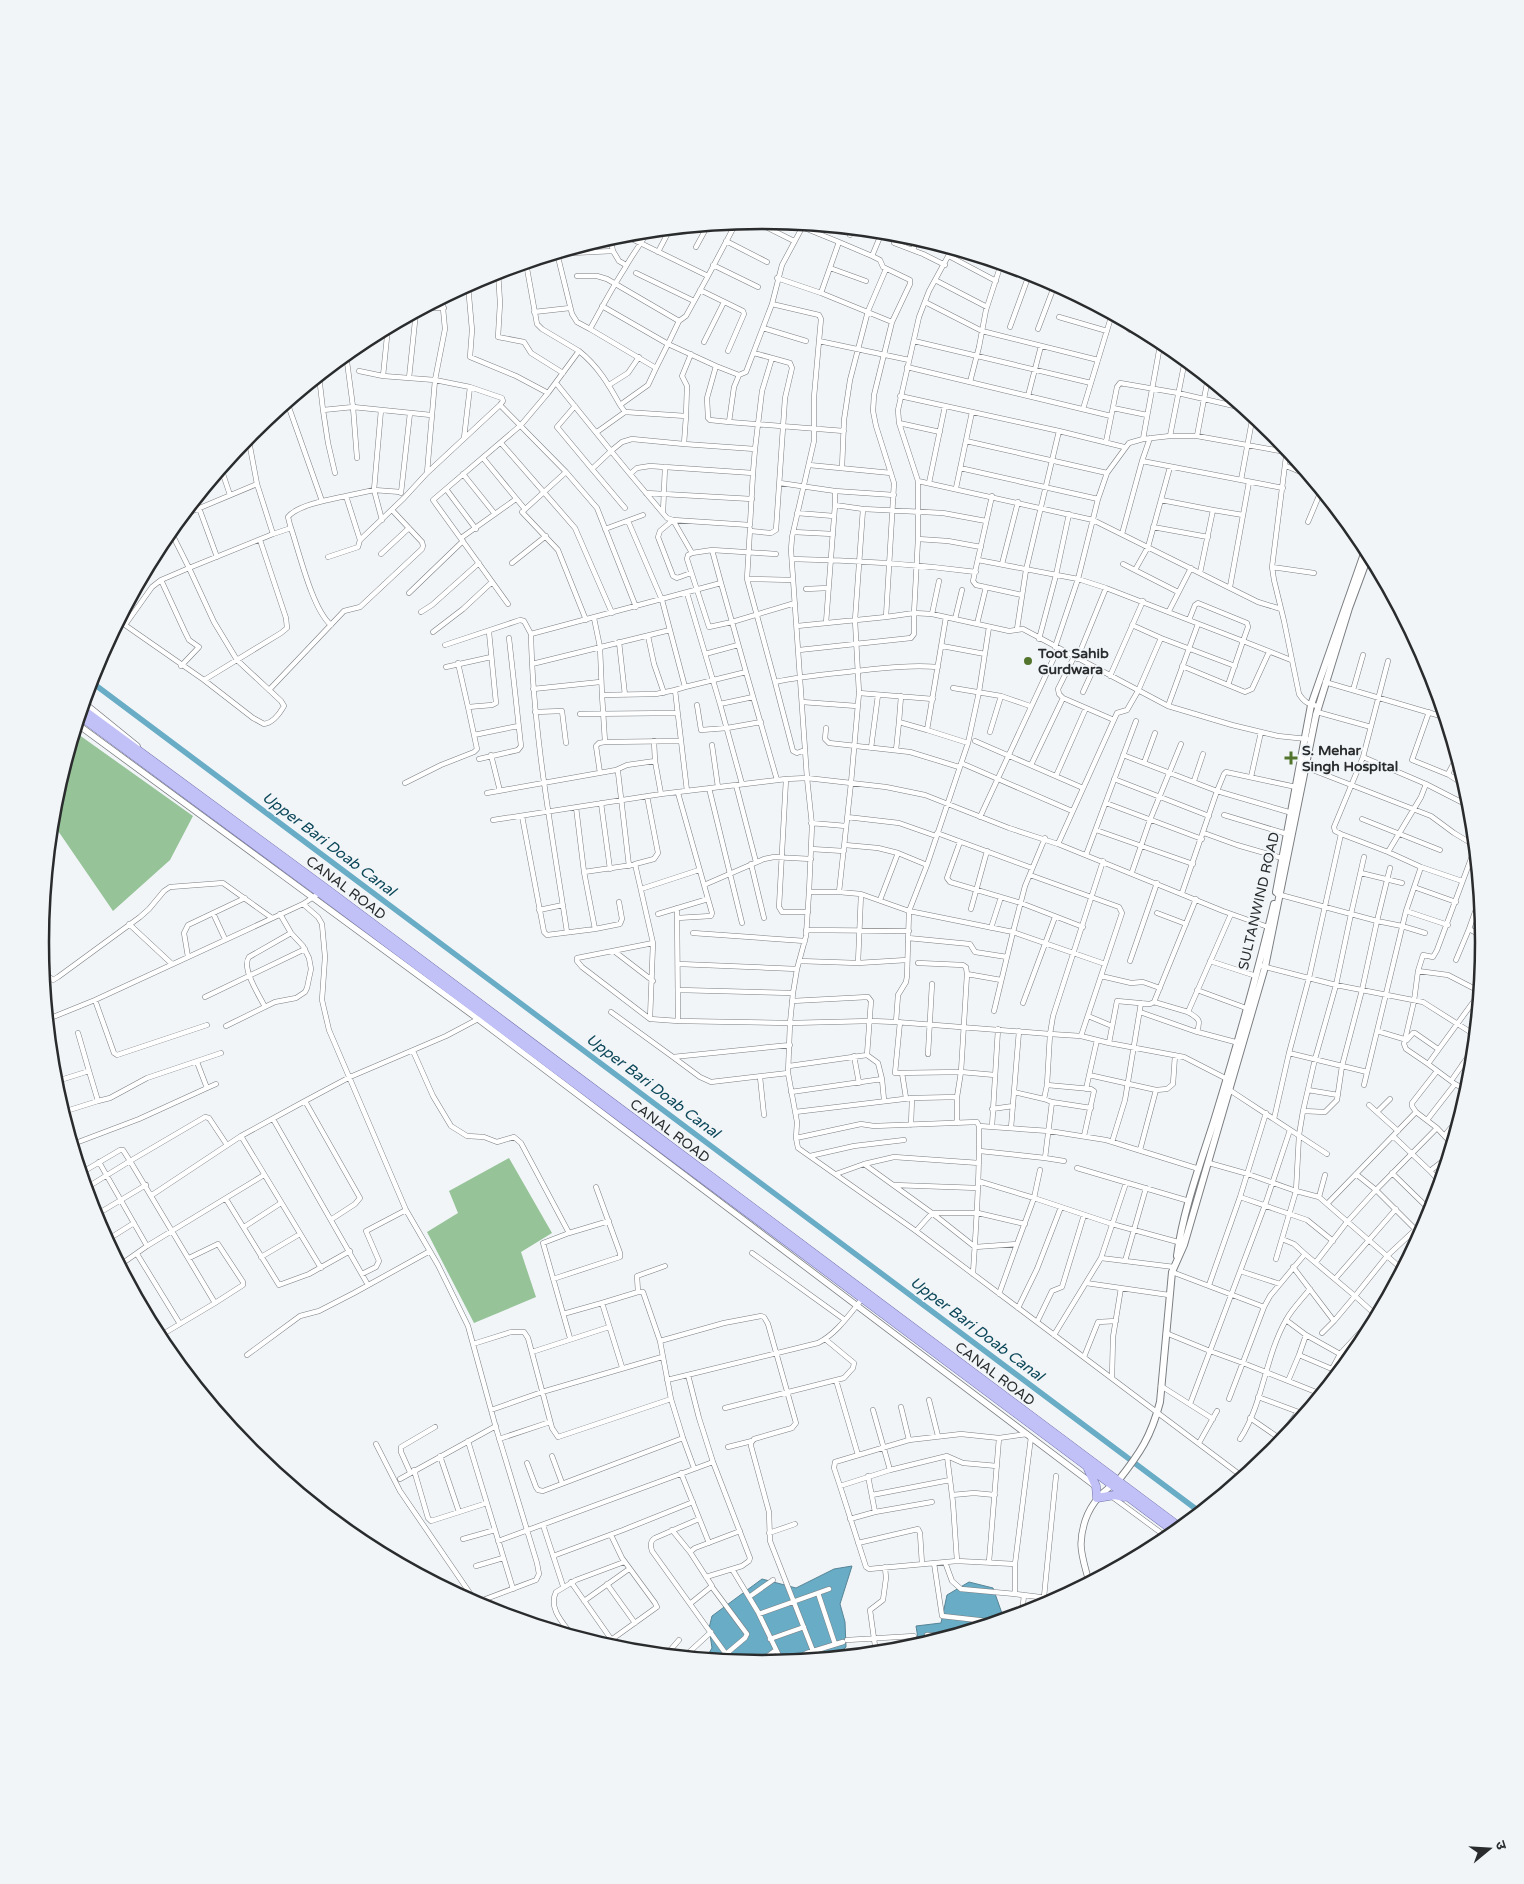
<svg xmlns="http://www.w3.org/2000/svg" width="1524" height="1884" font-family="'Varela Round','Noto Sans Devanagari',sans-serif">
	<rect width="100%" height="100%" fill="#f1f5f8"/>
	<path fill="#96c397" d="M75,732l118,84 -23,44 -57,51 -61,-89 2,-21z
		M509,1158l43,75 -31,19 15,45 -62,26 -47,-91 31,-19 -9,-22z"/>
	<path fill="#69acc5" stroke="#568597" d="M852,1566l-12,38 5,18 1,25 -11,10 -73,7 -56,-6 6,-10 -3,-20 3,-12 50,-37 34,9 38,-19z
		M969,1582l24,6 11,31 -85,26 -3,-19 25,-3 6,-28z"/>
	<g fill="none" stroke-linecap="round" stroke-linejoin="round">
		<path stroke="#69acc5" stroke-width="5.5" d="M90,681l1110,831"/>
		<g stroke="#7b7e81" stroke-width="5.5">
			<path id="minor" d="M754,221l40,20
				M802,227l37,15
				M882,232l-10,24 -33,-14 -18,51 71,29 -18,73 -1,16 3,15 18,57 -8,134 28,-4 18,1 77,17 14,-2 145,77 64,19 46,11 29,3
				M626,233l4,5 78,38 28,-53
				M850,235l2,-6
				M610,237l3,14
				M726,241l41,21
				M894,243l29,11 22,11
				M696,247l12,-22
				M913,250l4,-12
				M658,252l12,-23
				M557,253l15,61 5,8 13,7
				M572,253l41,-2 6,10 7,4
				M872,256l8,4 3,7 27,13v4l-18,38
				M949,256l47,25
				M713,265l45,22
				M830,268l36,13
				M498,271l2,32 -2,34 26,5 7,11 32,20
				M636,273l58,28
				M577,276h20l10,3 72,42
				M708,276l-22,40 -7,5 -11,23 48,22 -9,32 1,20 2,2 19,2 115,9
				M777,278l44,15
				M935,280l52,27
				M468,285l4,45 -2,27 46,19 32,17
				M700,290l43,21 1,3 -16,37
				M925,302l57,29 116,29
				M772,304l47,11 2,4 -2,22
				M602,306l66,38 -12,24 -66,-39c11,-20 22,-41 35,-61 7,-13 16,-24 23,-37
				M423,308h21
				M534,312l36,-4
				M1059,317l48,14
				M1128,323v5l2,2 20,4
				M388,327l-5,49 52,4 35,7 32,11 1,3 -3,4 -73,68
				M1010,327l20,-55
				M763,328l43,13
				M1038,329l17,-45
				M367,338l1,6
				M914,341l177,42
				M704,342l20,-40
				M579,351c19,15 30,34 41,54l28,-20 8,-17
				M346,354l7,53 78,8
				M716,366l23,9
				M907,367l204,49
				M359,371l24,5
				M319,376l4,34 30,-3 4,51
				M409,378l7,-66
				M970,382l9,-35 7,-37 15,-46
				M556,383l55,68 11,-9 10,-3 52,5
				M609,385l19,-12 11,-16
				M900,396l159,35 65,16
				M1028,396l13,-50
				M287,402l35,99
				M500,405l66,67 31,36 39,99
				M620,405l5,7 61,4 -2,28 71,5 7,-58 10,-33 -18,-5
				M575,406l-18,21 35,42
				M1113,408l34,7
				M1083,409l29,-95
				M323,410l5,33 7,30
				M381,410l-7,80 8,30
				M686,416l1,-30 -5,-10 9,-22
				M729,422l5,-35 5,-12 7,-3 26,-68 10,-39 22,-41
				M899,423l41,9
				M597,432l28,-20
				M1170,436l15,-76
				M1197,436l11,-58
				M464,438l6,-51
				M1150,438l-8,23 141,27
				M1143,439l18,-99
				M966,441l141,32
				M1106,442l11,-55 3,-4 58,10 65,15
				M501,443l74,85 37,85
				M1287,449l-15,118 2,13 10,41 15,73c5,8 10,11 19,12
				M483,458l41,50
				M809,465l82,8
				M1286,466l22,9
				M221,468l9,27
				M842,468l2,-48 6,-40 18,-69 18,-42
				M960,468l138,31
				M566,472l-44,40 36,38 28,70
				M463,474l32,40
				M630,474l37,44 6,2 77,5 3,-52
				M1241,480l12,-65
				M918,481l175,39 165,82 23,7
				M780,483l55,8v14
				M929,483l16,-77
				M956,488l16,-76
				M446,489l30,40
				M835,491l59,4
				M401,493l9,-80
				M646,493l106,6
				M992,496l-19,85 3,4 46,10
				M1161,500l52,10
				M199,508l18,49
				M625,508l-33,-39 19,-18 19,23 7,-6 13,-2 103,7 2,-24
				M663,513l2,-46
				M797,513l37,3
				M183,515l74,-31 -9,-48
				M628,521l34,79 23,87 61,-15 -14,-50 63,-19
				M986,521l-43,-8 -80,-4 -8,111 4,73 -8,90 35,4 39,8 84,33 49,16 165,67 45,16
				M1308,522l13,-31
				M1153,527l55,10
				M605,529l38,-14
				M750,529l-3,50 46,1
				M750,531l21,2 5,-3 9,-132 7,-30 -2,-5 -18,-5
				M793,532l40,2
				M273,534l18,-6
				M1122,534l20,-73
				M461,538l55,-39
				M918,539l30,2 33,6
				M360,540l-14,-44 28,-6 27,2
				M692,553l-4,2 -1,4 22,68 23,-5 -11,-39
				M381,554l28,-26
				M328,557l30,-10 2,-7 44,-42 23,-25 8,-93 10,-51 -3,-31
				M792,559c62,1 122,5 184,13
				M978,560l100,19 28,9 137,53 -15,44 17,7 7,-3 17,-37
				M512,563l34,-27
				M1002,564l16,-62
				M1123,564l55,28
				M1272,567l42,6
				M1135,570l13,-23 22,-80
				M691,573l-14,5 -4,-2 -15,-39 2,-6 13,-11 19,33 20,-3 64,4
				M1200,573l13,-63 30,5
				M747,579l28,103c27,-6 54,-8 81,-11 28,-3 54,-6 82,-4
				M161,580l24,52 4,8 10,7 -18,19
				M1230,587l19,-105
				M806,589l22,-1
				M409,593l54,-52
				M687,593l33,111 33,-7
				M508,604l-75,-104 88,-75 27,-32 31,-42 -37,-22 -5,-5 -11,-61
				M1169,611l22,-43
				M421,612l11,-7 47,-42
				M932,614l7,-33
				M946,617l-19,113 41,13
				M594,618l6,29 2,48 54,-1 19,-4
				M955,619l7,-29
				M119,620l6,5 27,-38 9,-7 28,-12 -19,-38
				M1189,620l6,-15 3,-2 49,20 1,4 -5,14 48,19
				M826,623l9,-118 28,4
				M977,624l9,-37
				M125,625l79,55 77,-47 6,-5 -1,-10 -26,-78
				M331,625c-19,-16 -32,-74 -41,-100l-2,-8c9,-12 44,-18 58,-21
				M797,626l89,-9
				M989,627l-10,65 -11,51 -41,122 -18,46 104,21 12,-46 20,-48
				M1017,629l9,-59 33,-139
				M433,632l30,-23 29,-27
				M531,634l190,-51 -9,-33
				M648,636l6,28 10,29
				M1161,638l74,28
				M1039,639l17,-64 13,-61
				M619,642l6,53
				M445,645l75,-25 4,1 7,13c2,100 21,199 36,298
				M942,646l43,8
				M1055,647l23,-68 20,-80 9,-26 22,-30 14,-4 27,-3h27l89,16
				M799,650l112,-12 3,-4v-21l4,-74v-58l-19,-58 -1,-13 21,-93 10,-26 23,-42
				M705,654l33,-9
				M1077,659l29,-71
				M458,663l10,44
				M532,664l138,-34
				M1182,666l46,19
				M446,667l45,-10
				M746,672l31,108
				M1110,676l33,-75
				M204,680l49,38 11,6c9,-1 16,-11 20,-18l-3,-5 -44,-41 -23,-38 -25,-54 84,-34 -16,-50
				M775,682l18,69 4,2 8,-3
				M1325,682l119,35
				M685,687l-10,3 12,101
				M953,688l48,8 29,10
				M533,689l67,-7
				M269,690l75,-79 16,-4 62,-58 1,-3 -1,-4 -30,-32
				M1353,690l10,-35
				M1083,692l11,-24
				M859,693l74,6
				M602,695l3,47 76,-1
				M901,696l-2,26 28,8
				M1063,698l-4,-4 -1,-5 16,-32
				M802,702l55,4
				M720,704l22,80
				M697,705l4,25 26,-2 34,-6
				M1168,706l30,-82
				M535,712l27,-1 4,32
				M1317,712l54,15
				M1429,712l-17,48 37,15
				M580,714l97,-1
				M826,728l-1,11 4,4 81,9 49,15
				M990,732l11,-36
				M474,735l44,-9
				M654,741l1,20 6,33
				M975,741l108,47
				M712,745l6,42
				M871,748l7,-53
				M896,750l3,-28
				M491,755l9,36
				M1123,755l94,36 -35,102
				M1363,757l63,27 -5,13 -33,55 33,15 -15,44 -42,174
				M1457,757l-8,15v3l16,10
				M479,759l39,-9 3,-4 -12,-108
				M961,763l111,48
				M1144,763l11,-30
				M1031,765l32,-67 51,22
				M1305,767l126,49 23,17 20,12
				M616,770l11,-5 28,-4
				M600,773l-4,-27 3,-3 6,-1
				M1056,776l30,-68
				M1251,777l10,-45
				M786,779l-7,128 3,5h26
				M1114,779l95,37
				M1194,781l9,-27
				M405,783l36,-18 33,-13 3,-3 -9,-42 24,-2 4,-2 -7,-71
				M1426,784l45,23
				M736,785l20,77
				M709,788l33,135
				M487,793l129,-23 2,2 11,94
				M678,793l26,92 60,-26 10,-2 37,2
				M647,796l11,57 -4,6 -19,5 18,79
				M601,803l9,66
				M1106,803l96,36
				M1292,813l-75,-22 7,-17 2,-2 70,15
				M1224,815l63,19
				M522,816l22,116 3,3 48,-6 -11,-57 -8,-65
				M847,817l52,6 37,13
				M980,817l78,-168
				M1362,819l78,31
				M493,820l168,-26 125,-15 21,-1 -16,-228 1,-13 22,-96v-44l5,-56 90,19
				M811,823l35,3
				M1096,830l97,34
				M937,833l95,35
				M1204,833l33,12 45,13
				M1341,834l47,18
				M960,842l-13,36 3,4 71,21 62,24
				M1058,844l59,-131 10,-3 11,-19 23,-53 -29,-13
				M845,845l33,3 20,5 -18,47
				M811,849l33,2
				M898,853l29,12
				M1086,855l50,-134
				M751,864l13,54
				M1421,867l41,14
				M1390,868l-13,53 25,5 23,7
				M584,872l48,-7
				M1132,872l18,-52 31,-76
				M1361,873l41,10
				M1030,875l89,32 3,6 -41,123
				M1414,887l42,15
				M641,889l58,-19
				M809,892l-3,44 -9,33 -4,24 -3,30 81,-2 25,1
				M839,892h-30l3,-67 -5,-47 44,5 -12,109 22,2 48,17 -2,65 -1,6 -8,13 -2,27 154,12 3,-18 50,-155
				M1277,894l74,20 -15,71 -21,74 -12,52 -4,24 -3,56 23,6 8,7 75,65
				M1196,899l-42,103 34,10 43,-98
				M303,904l15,13 4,7 3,33 -3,43 7,30 77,180 32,55 30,61 28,102 41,135 2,11 -3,6 -61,23
				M677,908l1,113
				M971,909l16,-58
				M539,910l24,-5
				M1406,911l42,14
				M213,913l12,26
				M1157,913l29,11
				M658,914l50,-15 -4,-14
				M677,918l34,-2 1,-3 -4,-14
				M129,924l43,40
				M991,928l10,-31
				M595,929l25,-5 2,-5 -3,-17
				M1469,929l15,8
				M806,930l103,1
				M693,933l112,8
				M908,938l62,6 5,8 32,5
				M614,951l39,30
				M188,957l-4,-24 4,-8 57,-27
				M1456,960l13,-31 11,-31
				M799,961l59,2 49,-3
				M1130,961l27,-78
				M1210,961l46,15
				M858,963l3,-69
				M679,964l118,5
				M1262,966l74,19 87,17 52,33
				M43,968l4,7
				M1418,971l5,-16 10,2 4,-7 38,-102
				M967,974l34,6
				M1101,976l30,7 12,-1 17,6
				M43,977l4,-2 6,5 5,-3 82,-60 9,-8 15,-18 6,-4 53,-4 49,35
				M679,990l114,3
				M1197,990l49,18
				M205,997l100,-48
				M95,1000l19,53 3,2 90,-30
				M1023,1003l32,-86
				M265,1007c-6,-12 -24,-39 -16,-50l42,-24
				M994,1011l19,-79 92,32
				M611,1012l62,45 117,-12
				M1140,1012l54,19 45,12
				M1188,1012c11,7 13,7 9,20
				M1088,1016l24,10
				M48,1019l47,-19 208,-96 18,-12
				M650,1019l3,-76 -76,15v3l5,6 68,52 28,2 112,2 -2,50 9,49 -1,16 2,10 118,83 327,246
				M900,1022l-5,51 66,-1 34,3
				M226,1026l49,-24 21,-4 9,-6 2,-4 4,-19 -2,-11 -6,-12 -12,-13 -11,-19
				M1377,1031l30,9 6,-7h2l23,16
				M78,1033l11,38
				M1109,1043l8,-42 33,3 4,-2
				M413,1051l20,45 18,30 16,10 17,1 13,5 17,-5 7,6 48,90 -26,10 27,95
				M1289,1053l78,19
				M928,1054l4,-70
				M867,1055l11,8 4,16
				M854,1056l5,27
				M673,1057l27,20 11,5 77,-9
				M1428,1064l-22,-15 -2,-5 10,-43 4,-30 30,4 31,16
				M1462,1065l9,6
				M789,1066l78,-11 4,-54 -3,-4 -76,4
				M902,1073l4,25
				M1089,1075l67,15 11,-1 6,-5 2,-29
				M760,1077l4,38
				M1451,1081l23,-33
				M54,1082l35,-11 9,30 12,-3 37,-20 74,-25
				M1455,1084l13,7
				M1047,1085l44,4 3,2 -10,45
				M207,1088l9,-4
				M1086,1089l11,-49
				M1228,1089l99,65
				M1308,1090l30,5
				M791,1092l91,-13 2,21
				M1014,1092l30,7
				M305,1101l55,97 -5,6 -23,15
				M1052,1102l39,6
				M1369,1105l29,26
				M992,1109l21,-3
				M1303,1111l22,1 12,-12 5,-34 20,-76 15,-69 -26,-7 13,-57
				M63,1112l35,-11
				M795,1112l117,-14
				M1377,1112l13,-13
				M1416,1112l-4,-6v-3l25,-32
				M273,1119l95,166
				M1274,1119l15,-66 20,-75 32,-144 -6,-3 -1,-4 29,-70 25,-96
				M1427,1120l28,-36 -27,-20 51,-70
				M957,1123v-26
				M911,1125l1,-27 45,-1 4,-25 6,-98 -1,-7 -3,-2 -45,-2
				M979,1126l70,5 57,9 93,29
				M992,1127l6,-98
				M1011,1128l8,-97
				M1445,1135l14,-17
				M241,1136l80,132
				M1393,1136l37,35
				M796,1138l65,-14 13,2 103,-4 2,4c1,50 -3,99 -6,148
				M1112,1142l13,-42 16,-97
				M73,1144l66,-25 68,-31 -10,-26
				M1140,1150l16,-60
				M980,1151l65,7 7,-56 -8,-3 3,-14 3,-51 31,2 28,7 75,14 45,23
				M810,1156l44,-10 50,-6
				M1045,1158l19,3
				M99,1162l48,84
				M1209,1163l39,11 48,17 -20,68
				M864,1164l68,49h46l47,11
				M1077,1168l112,33
				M1040,1170l-6,28 78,26 66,18
				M81,1173l39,-23h3l7,11 75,-44 4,1 18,27
				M1392,1173l39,38
				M836,1174l28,-10 30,-7 85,6
				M1356,1174l20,16 61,-62
				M1440,1182l-10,-11 18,-14
				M894,1185l84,3
				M86,1188l44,-27 85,142 -57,34
				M152,1195l89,-59 64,-35 45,-24 96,-41 34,-18
				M1240,1197l67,23 26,21
				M1319,1197l6,-22
				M226,1199l53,86 30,-11 41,-23
				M1327,1204l89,-92 21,16 15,16
				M94,1216l52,-31
				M244,1227l37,-24
				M916,1231l16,-18 43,34 42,-3 17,-46 -56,-17
				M569,1233l40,-12
				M1282,1239l12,5 11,10
				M107,1240l27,-17
				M752,1253l93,67
				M137,1254l43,70
				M261,1257l39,-23
				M189,1258l29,-14 25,38v3l-28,18
				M1101,1258l73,9
				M1125,1261l21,-73
				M1316,1262l31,-40 29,-32 39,39
				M120,1265l27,-19 117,-71
				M1293,1267l41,54 21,-25 22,20
				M1240,1271l40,13
				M1172,1272l92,35 6,-11 35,-42 50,42 32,-40 43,-40
				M362,1274l14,-7 3,-6 -13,-30 40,-21
				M553,1279l67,-22v-4l-24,-66
				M1335,1279l61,-70
				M1086,1283l83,12
				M1209,1285l31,-88 26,-84
				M638,1292l-1,-16 28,-10
				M999,1294l18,-50
				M1018,1308l19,-39 24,-62
				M563,1314l39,-11 20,64
				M1286,1320l20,15 34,19
				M1037,1322l15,-31 10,-4 22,-72
				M1166,1333l44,18 55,-146 25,-75
				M1322,1333l12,-12
				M1054,1335l47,-77 25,-75
				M1306,1335l-7,20 33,14
				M660,1341l64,-18 37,-7 3,1 4,7 28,99 -4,5 -38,11 -3,4v3l18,66 1,29 43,110
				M473,1344l38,-12h13l4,6 24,90 6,9 113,-38 -11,-58 -17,-49h-5l-36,11
				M532,1352l77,-25
				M247,1355l53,-39 19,-5 35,-18 76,-42
				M1084,1357l14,-35 18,-1
				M1339,1372l-7,-3 8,-15 39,-42
				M688,1375l11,43 14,44 37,96 -1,3 -7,5 -36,11
				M1112,1378l1,-41 8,-49
				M667,1380l151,-37c18,-9 31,-28 44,-44
				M836,1380l22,75
				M1288,1381l11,-26
				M1161,1386l52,33
				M1258,1397l46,17
				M671,1399l12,39 11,30
				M1229,1399l35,-92
				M929,1400l9,36
				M1190,1404l20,-53 33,12 78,31
				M901,1407l8,33
				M725,1408l119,-30 9,-10 1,-5 -29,-24
				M491,1410l51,-18 120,-35
				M873,1410l17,60
				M1250,1418l32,22
				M1279,1438l19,-26
				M499,1439l51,-17
				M1240,1439c23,-35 25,-82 46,-119 6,-11 16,-21 24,-31
				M468,1441l45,148
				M1199,1443l18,-32
				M376,1444l24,47 76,111
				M728,1447l24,-6
				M440,1456l19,56
				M552,1456l10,27
				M947,1456l6,47 4,58
				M527,1463l9,24 2,3 5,1 140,-53
				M997,1466l-34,-3 -16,-7 -57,14 -50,16 26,81 3,2 88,-8 58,3v30l41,5
				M414,1470l14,48 3,3 56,-18
				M410,1472l-9,-20v-5l34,-20
				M681,1473l28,70
				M868,1476l7,36
				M400,1479l96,-53
				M840,1486l-6,-18 1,-6 74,-22 52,-6 38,4 28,-4
				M872,1495l78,-15
				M952,1495l22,-2 21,2
				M1111,1496l57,42
				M699,1519l-44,19c-5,3 -5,7 -3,13l79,110
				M850,1519l25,-7 57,-10
				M543,1525l20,61
				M672,1530l18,22
				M769,1533l26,-9
				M463,1539l32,-9
				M498,1541l215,-79
				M858,1543l60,-14 2,4 2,31
				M553,1556l70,-26 70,-28
				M945,1562l7,19 9,8 54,5
				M989,1562l10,-124
				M934,1563l8,53 54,6
				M1015,1564l16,-127
				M476,1566l27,-8
				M732,1569l26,43 24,50
				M571,1582l40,57
				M607,1584l28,39
				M712,1587l35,47 -2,4 -19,16
				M818,1593l17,51
				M749,1597l24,-17
				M1044,1597l12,-121
				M584,1601l45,-32
				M691,1603l21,-17 -22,-34 5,-4 45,-17
				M759,1614l70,-25
				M1022,1614l2,-19
				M973,1629l1,-8
				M572,1635c-9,-12 -24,-27 -16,-43l20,-12 48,-18
				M927,1635l23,1
				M770,1639l34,-12
				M847,1640l67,-4
				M604,1645l53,-38 -2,-4 -33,-45 -11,-23
				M876,1653l-6,-43 13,-10 3,-22 -1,-11
				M666,1655l13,-15
				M685,1656l26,-24
				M794,1661l13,-8 36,-11
				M757,1664l19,-14"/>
		</g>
		<g stroke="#7b7e81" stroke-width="7">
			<path id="tertiary" d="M84,703l53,43
				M77,724l401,295 616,466
				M1089,1582c-3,-12 -8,-26 -8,-38 1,-25 12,-46 33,-60"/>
		</g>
		<g stroke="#7b7e81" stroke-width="8">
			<path id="secondary" d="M1276,892l35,-187 55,-157
				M1177,1256c6,-46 23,-91 37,-135 22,-72 43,-144 60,-217
				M1118,1481c22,-28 33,-44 42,-79l12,-130 12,-27 81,-278 51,-252 33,-107 20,-54"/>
		</g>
		<g stroke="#7272ac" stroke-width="9">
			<path id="primary" d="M82,709l242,178 857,641
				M80,716l240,177 855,639
				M1088,1469l8,17 1,12 18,-3 9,2"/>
		</g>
		<use href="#minor" stroke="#fff" stroke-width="4.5"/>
		<use href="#tertiary" stroke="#fff" stroke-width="5.5"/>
		<use href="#secondary" stroke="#fff" stroke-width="6"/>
		<use href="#primary" stroke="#c2c1f7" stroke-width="8"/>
	</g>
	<g fill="#53742c" stroke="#f1f5f8" stroke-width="2">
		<circle cx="1028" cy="661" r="5"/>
		<path d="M1288.5 750.5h5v5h5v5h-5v5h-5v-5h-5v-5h5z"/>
	</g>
	<g text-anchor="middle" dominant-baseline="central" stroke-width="4" stroke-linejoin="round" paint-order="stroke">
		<g font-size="14" font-weight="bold" fill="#292b2c" stroke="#f1f5f8" text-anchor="start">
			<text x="1038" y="653">Toot Sahib<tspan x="1038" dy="16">Gurdwara</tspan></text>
			<text x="1302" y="750">S. Mehar<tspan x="1302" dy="16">Singh Hospital</tspan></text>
		</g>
		<g font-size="14" fill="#292b2c" stroke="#f1f5f8">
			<text transform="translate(346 888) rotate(37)">CANAL ROAD</text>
			<text transform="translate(1259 901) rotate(-77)">SULTANWIND ROAD</text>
			<text transform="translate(670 1131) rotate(37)">CANAL ROAD</text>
			<text transform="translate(995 1374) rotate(37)">CANAL ROAD</text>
		</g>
		<g font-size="15" font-style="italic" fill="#0d485a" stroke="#f1f5f8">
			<text transform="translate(329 844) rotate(37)">Upper Bari Doab Canal</text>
			<text transform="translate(653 1086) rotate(37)">Upper Bari Doab Canal</text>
			<text transform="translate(977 1329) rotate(37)">Upper Bari Doab Canal</text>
		</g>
	</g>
	<path d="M0 0H1524V1884H0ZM49 942a713 713 0 1 1 1426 0a713 713 0 1 1-1426 0Z" fill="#f1f5f8" fill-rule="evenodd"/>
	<path fill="none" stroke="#292b2c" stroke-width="2.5" d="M49 942a713 713 0 1 1 1426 0a713 713 0 1 1-1426 0Z"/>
	<g transform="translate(1489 1849) rotate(72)" stroke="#f1f5f8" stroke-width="4" paint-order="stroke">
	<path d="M0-4L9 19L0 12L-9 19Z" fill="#292b2c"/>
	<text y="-8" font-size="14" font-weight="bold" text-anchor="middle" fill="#292b2c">उ</text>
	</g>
</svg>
